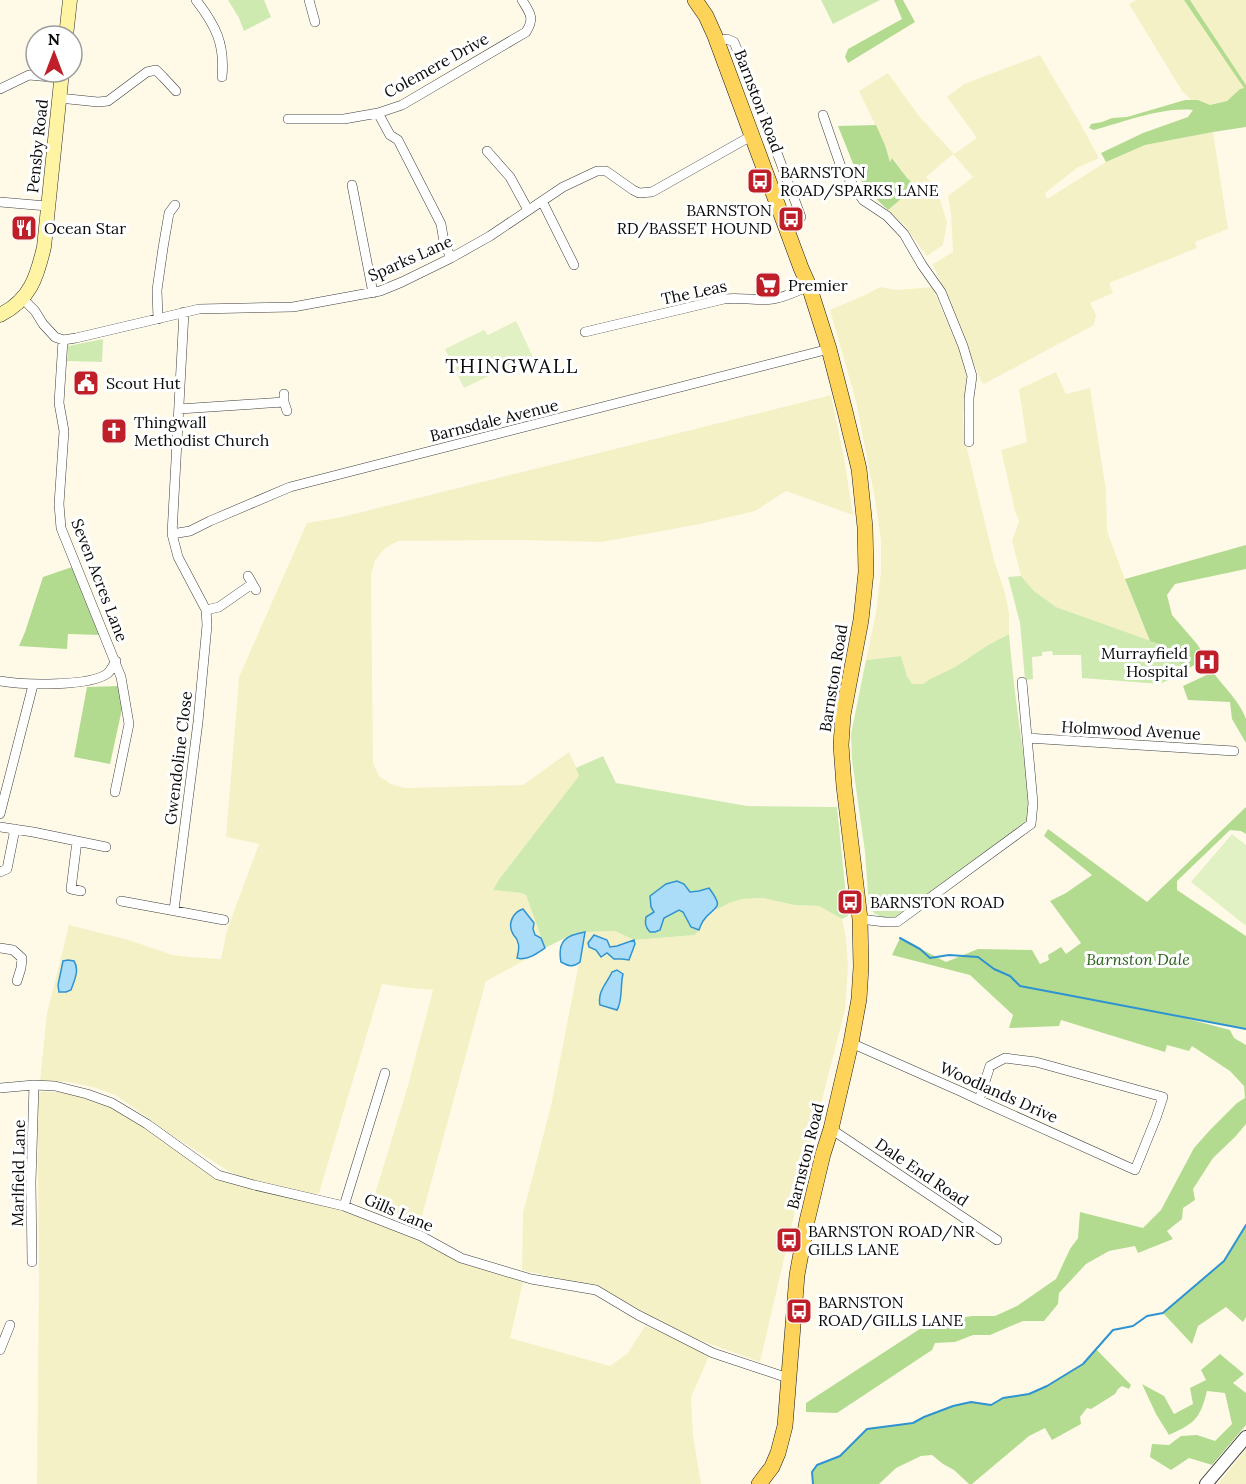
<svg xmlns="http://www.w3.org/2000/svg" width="1246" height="1484" font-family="Lora,serif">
	<rect width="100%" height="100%" fill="#fffae8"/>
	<path fill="#f5f1c7" d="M1136,0h48l60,88 -4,1 -13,12 -17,4 -12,-5h-7l-9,-9 -53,-87z
		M1190,0h56v85z
		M1040,55l40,68 19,35 -22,10 -32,25 2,6 59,-37 39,-17 68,-13 15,97 -33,13 2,6 -88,35 4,10 -23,10 6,12 -2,10 -110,59 -3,-3 -48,-117 20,-12 -2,-38 -3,-18 25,-19 -20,-23 -27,23 10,10 11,35 -4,23 -16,11 -23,-31 -16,-15 27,-24 -8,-8 -14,-20 -3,5 -5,-18 -26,-54 29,-18 31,43 35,38 23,-16 -30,-41 17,-13z
		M880,287l16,3 36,-3 28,64 7,26v14l-4,24 1,21 30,124 11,33 4,20v21l-21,11 -33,22 -25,12 -7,5h-11l-5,-8 -6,-20 -35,4 10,-47 5,-41v-31l-6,-42 -19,-98 -26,-91 37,-16z
		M1056,372l10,22 24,-6 16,102 1,41 18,48 25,62 -94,-34 -22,-16 -13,-15 -9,-35 7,-20 -4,-10 -14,-61 26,-8 -8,-53z
		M831,395l13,63 9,57 -67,-24 -31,20 -55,13 -98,18 -84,-2 -120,1 -14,8 -9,12 -4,14 2,188 6,13 12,8 14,4 118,-3 46,-33 11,24 -80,102 -6,12 27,3 5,2 19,53 -8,6 -51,27 -67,246 -44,-14 -4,-6 36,-118 26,-99 -24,-2 -27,-4 -63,209 -10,2 -63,-16 -16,-7 -57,-36 -56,-40 -21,-8 -27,-6 -29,-1 7,-68 22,-88 60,15 44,15 18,2 30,2 6,-29 32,-86 -33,-7 13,-160 68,-154 35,-6z
		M763,898l31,7 25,1 23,13 4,19 2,29 -3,43 -37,145 -48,207 -61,-22 -47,-21 -56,-32 -74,-17 1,-57 28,-107 34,-174 30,-1 19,9 61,-5 4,-5 5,-10 12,-10 13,-7 13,-4z
		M39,1092h18l23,4 26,8 27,14 77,56 144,40 65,27 40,21 64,20 -13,56 100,28 18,-13 17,-27 66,26 -20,45 2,38 8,49h-664l2,-219 -2,-168z
		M1246,1449v35h-28z"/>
	<path fill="#cfeab1" d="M228,0h36l7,17 -27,14 -5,-13z
		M821,0h59l-47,24z
		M103,339l-1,23 -35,-1 1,-15z
		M1021,576l13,15 22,16 109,39 21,24 -3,3 -23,11 -78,-6 -1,-23h-28l-1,-4 -10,1v4l-10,1 1,22 -8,1 -5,-57 -12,-46z
		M1009,634c3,34 7,68 12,103 3,23 10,61 6,84l-127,97h-15l-10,-4 -6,-7 -4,-55 -13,-92 -1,-26 15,-74 35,-4 6,20 5,8h11l7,-5 25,-12 33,-22z
		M603,756l13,27 131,23 90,1 11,109 -6,3 -23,-13 -25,-1 -31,-7 -21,1 -13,4 -13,7 2,-6 -19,-13 -10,1 -5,-8 -30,28 -6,3 16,3 15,-8 4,2 8,15 8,3 -4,5 -61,5 -19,-9 -30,1 -10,1 -30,15 -19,-53 -5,-2 -28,-3 7,-12 79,-102 -3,-8z"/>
	<path fill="#b2db90" d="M894,0h9l12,22 -67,41 -3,-6 3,-8 54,-30z
		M1184,0h6l56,85v42l-33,5 -68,13 -39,17 -5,-9 42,-20 45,-16 5,-7c-31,-3 -69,12 -99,20l-5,-2 2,-4 11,-2 10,-4 15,-1 58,-17h13l12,5 17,-4 13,-12 4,-1z
		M876,125l9,20 5,17 2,-4 15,20 9,8 -28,24 -19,-18 -11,-16 -20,-50z
		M1246,545v24l-71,15 -8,11 5,20 25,29 9,14 -20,12 -21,-24 -15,-5 -25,-62z
		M72,567l28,68 -32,-1 -1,15 -48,-3 6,-14 18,-55z
		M1213,672c10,14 28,31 33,47 0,7 0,16 0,24l-14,-24 -2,-17 -42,-2 -5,-14z
		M119,686l3,23 -12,55 -36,-7 13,-70z
		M1246,807v27l-5,-3 -11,-1 -53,51v9l69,46v93l-69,-13 53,14 4,8 12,7v79l-11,13 -22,21 -20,31 2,11 -12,8 -1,11 -15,12 6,8 -35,14 -3,-7 -26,5 -23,13 -27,29 -1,11 -14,17h-21l-33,14h-17l-18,7 -20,1 -3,7 -95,63 -31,-1v-9l123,-80 43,-7h23l22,-10 39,-27 14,-30 8,-11 2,-26 63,16 18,-18 33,-62 16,-18 27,-27 8,-5 -1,-12 -14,-15 -38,-25 -3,5 -22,-6 -2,7 -104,-32 -2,6 -50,2 4,-13 -43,-40 -78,-20 8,-17 46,24 32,-13 54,1 8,14 9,-4 -1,-5 13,-8 5,7 15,-11 -31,-42 16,-8 26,-18 -48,-39 4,-7 99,73z
		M1246,1225v92l-3,5 -17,-15 -28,19 -6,18 -29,-31 61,-52z
		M1096,1349l35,36 -2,4 -7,-3 -4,3 -3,5 -24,15 -4,-1 -7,9 1,7 -29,16 -7,-12 -16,8 -57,48h-3l-15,-14 -11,-6 -11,-9 -11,1 -25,12 -17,16h-66l-1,-12 5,-7 23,-9 27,-27 46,-6 11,-6 29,-11 18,-4 20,3 12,-7 26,-4 18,-8 36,-22z
		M1220,1354l24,20 -11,9 13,10v32l-34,40 -23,-7 -18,12 -21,-13 2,-13 17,1 12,-9 16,-1 18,6 17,-17 -7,-31 -18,-2c-7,28 -12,32 -38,44l-13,-21 -14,-30 22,12 10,18 19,-10 -3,-16 16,-8 -5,-10z"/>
	<path fill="#e1f1c3" d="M516,321l19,40 -29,13 -3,-5 -39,19 -19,-39 39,-19 4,5z
		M1232,834l14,11v81l-55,-44z"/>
	<path fill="#abdcf8" stroke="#2f93d1" stroke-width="1.5" d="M677,881l7,3 6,8 9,-1 10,-3c17,23 5,17 -6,33 -2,3 -3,6 -4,9l-8,-3 -8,-15 -4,-2 -15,8 -4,12 -5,2h-5c-5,-5 -5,-9 -4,-15l8,-5 -3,-5 -1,-11 16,-12z
		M523,909l11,14 -1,6 2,6 6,3 4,10c-7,5 -18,13 -28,10 1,-5 3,-11 1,-15 -1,-6 -3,-5 -5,-9 -6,-10 0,-22 10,-25z
		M585,932l-5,30c-7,6 -12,4 -19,0 -4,-21 5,-27 24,-30z
		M594,935l13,5 3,7 7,-1 17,-6 1,4 -6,16 -7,-1h-8l-7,-6 -6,4 -5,-7 -7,-3 -1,-4z
		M68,960l6,1c6,9 0,20 -3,29l-5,2h-7l-1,-7 5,-24z
		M617,970l6,4c-3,12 0,26 -6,36l-17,-5c-3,-13 7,-22 12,-33z"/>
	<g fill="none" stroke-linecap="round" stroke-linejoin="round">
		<path stroke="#2f93d1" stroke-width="2" d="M900,938l20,11 10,9 19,-3 29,2 16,12 16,7 10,10 226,43
			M813,1484l-1,-12 5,-7 23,-9 27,-27 46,-6 11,-6 29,-11 18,-4 20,3 12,-7 26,-4 18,-8 36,-22 30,-34 20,-4 14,-10 16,-3 61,-52 22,-36"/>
		<g stroke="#3d3d3d" stroke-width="10">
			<path id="minor" d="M196,0c20,26 29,44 26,77
				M309,0l6,22
				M717,41l10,-2 7,3 24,60 43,115
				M0,89l29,-14 33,3
				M59,98l39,4 10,-1 39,-29 9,-2 7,7 13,14
				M823,115l18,52 22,33 24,16 17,18 18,31 19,27 22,54 9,30 -3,22v44
				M288,119h56l34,-6
				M487,151l23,26 18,33
				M352,185l21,108
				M542,201l32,64
				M0,202l47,4
				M451,258l-7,-16 -3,-18 -43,-84 -8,-5 -12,-22 24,-8 124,-73c9,-14 4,-19 -4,-32
				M23,299l12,12 8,13 12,13 8,3 13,-2 123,-29 94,-2 87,-16 22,-9 49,-24 39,-22 73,-49 34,-16h9l27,19 6,3 13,-1 101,-57
				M158,319l-1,-29 6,-42 6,-35 6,-8
				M585,332l139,-33c16,-2 33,2 49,0 13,-2 24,-8 36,-13
				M63,340l-4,63 5,28 -5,73 2,24 60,149 8,47 -14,68
				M284,394v8l3,9
				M179,409l105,-7
				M172,534l18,-3 20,-10 80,-34 539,-138
				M248,576l8,14
				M206,610l13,-3 33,-23
				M0,681c22,4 91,6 108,-8 3,-3 6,-9 8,-12
				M1027,738l207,13
				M0,814l33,-129
				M0,827l33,5 73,15
				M77,841l-6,48 10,2
				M0,872l7,-3 8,-40
				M121,901l103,19
				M174,910l24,-188 9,-97 -1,-15 -28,-53 -6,-23 12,-222
				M860,919l25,3h12l134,-98 2,-21 -11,-121
				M0,948l13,2 9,8 -1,10 -4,13
				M851,1043l111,49 17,8 156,70 21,-52 7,-21 -127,-35 -31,-4 -15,8 -11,34
				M0,1088l34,-3 21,1 32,8 25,9 35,21 71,51 36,10 90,21 77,30 40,22 70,21 65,11 42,25 75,38 75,25
				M831,1129l166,111
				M344,1206l41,-133
				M32,1262l-1,-80 3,-97
				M0,1350l10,-25"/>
		</g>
		<g stroke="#3d3d3d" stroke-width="14">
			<path id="tertiary" d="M1206,1484l40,-47"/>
		</g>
		<g stroke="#2c2c2c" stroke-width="15">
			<path id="secondary" d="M66,36l4,-36
				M0,315c30,-15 37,-38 44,-68l18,-175"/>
		</g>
		<g stroke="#1b1b1b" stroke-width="16">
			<path id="primary" d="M695,0l11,16 9,20 86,232 8,18 20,63 16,62 14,58 6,58 1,45 -5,48 -18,95 -2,30 3,41 16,133 1,48 -2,32 -8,44 -20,86 -8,25 -16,67 -10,54 -12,151 -7,27 -6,14 -13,17"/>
		</g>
		<use href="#minor" stroke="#fff" stroke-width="9"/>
		<use href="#tertiary" stroke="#fff" stroke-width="12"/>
		<use href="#secondary" stroke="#fff4a3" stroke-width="14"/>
		<use href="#primary" stroke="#fed359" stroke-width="15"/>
	</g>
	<defs>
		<g id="bus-square" transform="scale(1.35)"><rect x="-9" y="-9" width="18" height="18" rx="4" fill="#be1f29" stroke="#fff"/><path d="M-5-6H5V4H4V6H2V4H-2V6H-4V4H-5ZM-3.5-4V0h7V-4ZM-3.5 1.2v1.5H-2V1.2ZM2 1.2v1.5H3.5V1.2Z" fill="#fff"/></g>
		<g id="restaurant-square" transform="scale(1.35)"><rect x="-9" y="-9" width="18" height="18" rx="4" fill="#be1f29" stroke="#fff"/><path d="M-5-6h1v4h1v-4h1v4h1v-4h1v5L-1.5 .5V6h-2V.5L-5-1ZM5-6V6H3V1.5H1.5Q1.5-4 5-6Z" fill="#fff"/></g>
		<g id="supermarket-square" transform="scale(1.35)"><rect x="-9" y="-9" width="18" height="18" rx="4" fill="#be1f29" stroke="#fff"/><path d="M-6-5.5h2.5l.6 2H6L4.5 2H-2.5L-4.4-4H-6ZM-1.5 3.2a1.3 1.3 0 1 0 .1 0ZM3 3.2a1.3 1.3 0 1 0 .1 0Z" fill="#fff"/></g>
		<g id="civic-square" transform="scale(1.35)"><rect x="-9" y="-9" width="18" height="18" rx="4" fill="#be1f29" stroke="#fff"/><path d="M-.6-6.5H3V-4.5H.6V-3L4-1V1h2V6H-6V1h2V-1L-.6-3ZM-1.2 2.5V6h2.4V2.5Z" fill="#fff"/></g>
		<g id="church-square" transform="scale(1.35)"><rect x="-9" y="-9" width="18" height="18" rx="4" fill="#be1f29" stroke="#fff"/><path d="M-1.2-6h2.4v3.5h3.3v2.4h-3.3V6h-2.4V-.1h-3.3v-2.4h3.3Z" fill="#fff"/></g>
		<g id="hospital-square" transform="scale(1.35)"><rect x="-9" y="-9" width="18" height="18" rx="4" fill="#be1f29" stroke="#fff"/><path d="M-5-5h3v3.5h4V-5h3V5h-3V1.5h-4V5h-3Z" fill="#fff"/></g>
	</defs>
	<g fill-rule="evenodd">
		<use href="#bus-square" x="760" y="181"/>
		<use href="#bus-square" x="791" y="219"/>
		<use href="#restaurant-square" x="24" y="228"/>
		<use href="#supermarket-square" x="768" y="285"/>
		<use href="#civic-square" x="86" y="383"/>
		<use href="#church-square" x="114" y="431"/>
		<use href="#hospital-square" x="1207" y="662"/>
		<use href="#bus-square" x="850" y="902"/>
		<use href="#bus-square" x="789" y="1240"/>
		<use href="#bus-square" x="799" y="1311"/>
	</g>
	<g text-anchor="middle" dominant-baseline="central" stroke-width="6" stroke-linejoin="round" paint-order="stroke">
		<g font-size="16" fill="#0a0a0a" stroke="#fff">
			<text transform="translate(436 65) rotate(-29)">Colemere Drive</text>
			<text transform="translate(759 101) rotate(69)">Barnston Road</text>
			<text transform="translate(37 146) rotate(-84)">Pensby Road</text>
			<text transform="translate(410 258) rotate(-24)">Sparks Lane</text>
			<text transform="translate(694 292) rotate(-12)">The Leas</text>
			<text transform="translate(494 420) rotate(-14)">Barnsdale Avenue</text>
			<text transform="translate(100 580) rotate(69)">Seven Acres Lane</text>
			<text transform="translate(833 678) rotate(-81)">Barnston Road</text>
			<text transform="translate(1131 730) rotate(3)">Holmwood Avenue</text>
			<text transform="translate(178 758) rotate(-83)">Gwendoline Close</text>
			<text transform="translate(999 1092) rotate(24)">Woodlands Drive</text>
			<text transform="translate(805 1156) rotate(-76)">Barnston Road</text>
			<text transform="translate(922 1172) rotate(34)">Dale End Road</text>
			<text transform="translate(18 1173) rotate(-89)">Marlfield Lane</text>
			<text transform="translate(399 1212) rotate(23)">Gills Lane</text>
		</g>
		<g font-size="16" fill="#0a0a0a" stroke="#fff" text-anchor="start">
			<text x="780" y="172">BARNSTON<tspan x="780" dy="18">ROAD/SPARKS LANE</tspan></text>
			<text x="772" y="210" text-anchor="end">BARNSTON<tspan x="772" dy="18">RD/BASSET HOUND</tspan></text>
			<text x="44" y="228">Ocean Star</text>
			<text x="788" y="285">Premier</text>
			<text x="106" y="383">Scout Hut</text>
			<text x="134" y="422">Thingwall<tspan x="134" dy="18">Methodist Church</tspan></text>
			<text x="1188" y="653" text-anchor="end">Murrayfield<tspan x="1188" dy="18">Hospital</tspan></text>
			<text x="870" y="902">BARNSTON ROAD</text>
			<text x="808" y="1231">BARNSTON ROAD/NR<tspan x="808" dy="18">GILLS LANE</tspan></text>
			<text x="818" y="1302">BARNSTON<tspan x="818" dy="18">ROAD/GILLS LANE</tspan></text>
		</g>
		<g font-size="16" font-style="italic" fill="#2a631a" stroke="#fff">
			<text x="1138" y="959">Barnston Dale</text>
		</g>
		<g font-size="20" letter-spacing="1.5" fill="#0a0a0a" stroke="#fff">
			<text x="512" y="365">THINGWALL</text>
		</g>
	</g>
	<g transform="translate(54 54)"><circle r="28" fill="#ffffff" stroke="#9d9d9d" stroke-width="1.5"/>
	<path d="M0-4.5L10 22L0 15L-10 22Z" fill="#be1f29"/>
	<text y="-9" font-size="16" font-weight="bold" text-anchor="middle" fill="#0a0a0a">N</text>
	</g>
</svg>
